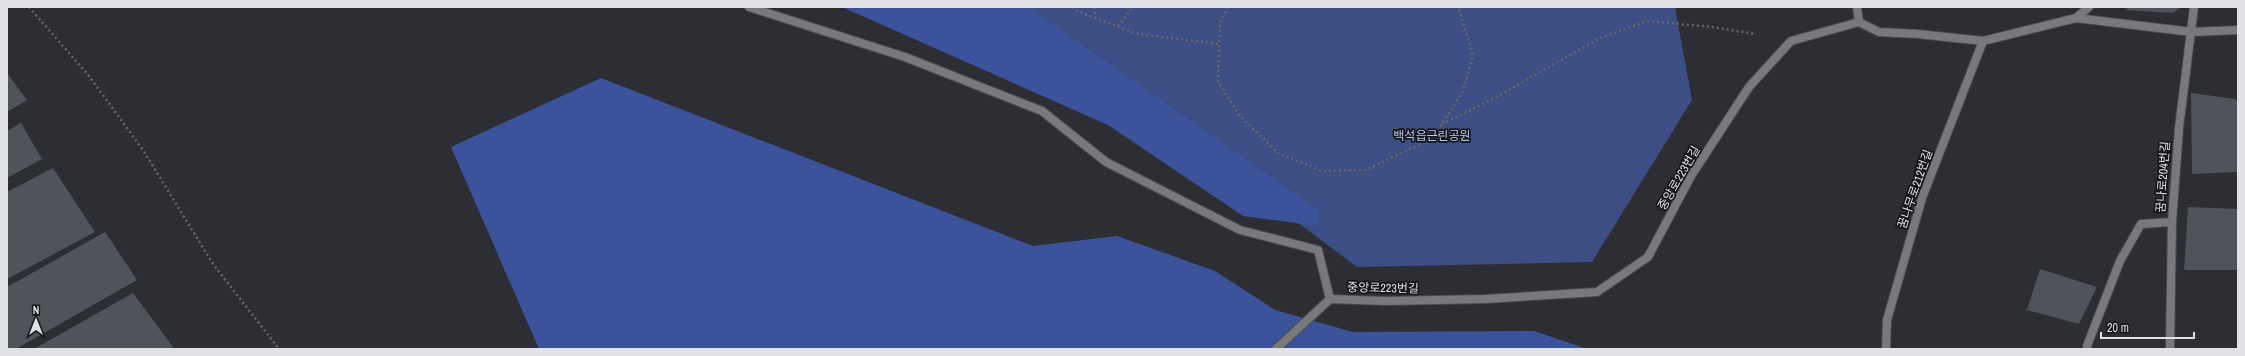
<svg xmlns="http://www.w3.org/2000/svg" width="2245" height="356" font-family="'Archivo Narrow','Noto Sans KR',sans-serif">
	<rect width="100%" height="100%" fill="#2c2e34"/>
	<path fill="#3c4e83" d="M1010,7h665l17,93 -100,162 -235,5z"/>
	<path fill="#3c539c" d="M842,7h186l291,203v16l-76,-10 -135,-91z
		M601,78l432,168 84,-10 98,35 60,39 78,22 181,-1 53,18h-1048l-88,-202z"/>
	<path fill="#505359" d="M2129,7h52l-8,6 -48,-3z
		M7,73l20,27 -20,12z
		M2191,93l44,6 3,3v70l-46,2z
		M21,123l21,36 -35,19v-47z
		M53,168l42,64 -88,47v-87z
		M2188,207l50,2v61h-54z
		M105,232l32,48 -121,69h-9v-62z
		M2040,269l57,18 -18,37 -52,-14z
		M133,293l40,54 -3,2h-136z"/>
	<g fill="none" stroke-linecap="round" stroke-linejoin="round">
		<g stroke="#494b50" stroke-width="10">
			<path id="service" d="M749,7l156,50 137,54 64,51 134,68 78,20 12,49
				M1857,7l2,15
				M2087,346l33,-85 21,-37 31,-2"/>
		</g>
		<g stroke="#494b50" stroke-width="10">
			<path id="minor" d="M2076,18l116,14 46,-2
				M1276,349l54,-50 56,2 99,-2 112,-7 51,-35 43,-81 58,-89 42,-46 68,-19 20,10 39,2 65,7 93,-23 13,-11
				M1886,349l1,-29 35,-122 61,-157
				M2170,349l2,-127 7,-94 15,-121"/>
		</g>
		<path stroke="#66676d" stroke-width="2.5" stroke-dasharray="2 3" stroke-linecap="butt" d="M29,7l60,69 54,74 70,114 66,85
			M1072,7l5,4 61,23 81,10
			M1094,7l2,11
			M1228,7l-8,15 -2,60 22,34 38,37 44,18 44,-1 67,-32 30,-47 10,-36 -15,-48
			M1459,10l5,-3
			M1118,26l15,-19
			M1442,124l49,-24 109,-62 47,-17 65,6 43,7"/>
		<use href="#service" stroke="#78797c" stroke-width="8"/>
		<use href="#minor" stroke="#78797c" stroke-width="8"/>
	</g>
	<g text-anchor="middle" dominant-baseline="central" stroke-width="3.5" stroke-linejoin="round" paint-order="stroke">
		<g font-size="12" fill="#b5c5ee" stroke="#151619">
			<text x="1432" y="136">백석읍근린공원</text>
		</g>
		<g font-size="12" fill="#e1e2e6" stroke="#151619">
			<text transform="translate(2163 177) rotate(-86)">꿈나로204번길</text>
			<text transform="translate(1679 178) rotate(-60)">중앙로223번길</text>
			<text transform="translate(1915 189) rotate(-71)">꿈나무로212번길</text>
			<text transform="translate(1383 288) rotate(1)">중앙로223번길</text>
		</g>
	</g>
	<rect width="2245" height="356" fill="none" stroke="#e1e2e6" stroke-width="16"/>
	<g transform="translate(36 320)" stroke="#151619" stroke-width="3" paint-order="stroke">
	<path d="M0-3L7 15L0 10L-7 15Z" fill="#e1e2e6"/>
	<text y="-6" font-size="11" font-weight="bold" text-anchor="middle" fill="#e1e2e6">N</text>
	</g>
	<path d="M2101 332v6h93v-6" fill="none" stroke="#e1e2e6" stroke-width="2"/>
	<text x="2107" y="332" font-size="12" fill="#e1e2e6" stroke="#151619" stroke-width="3" paint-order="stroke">20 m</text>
</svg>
